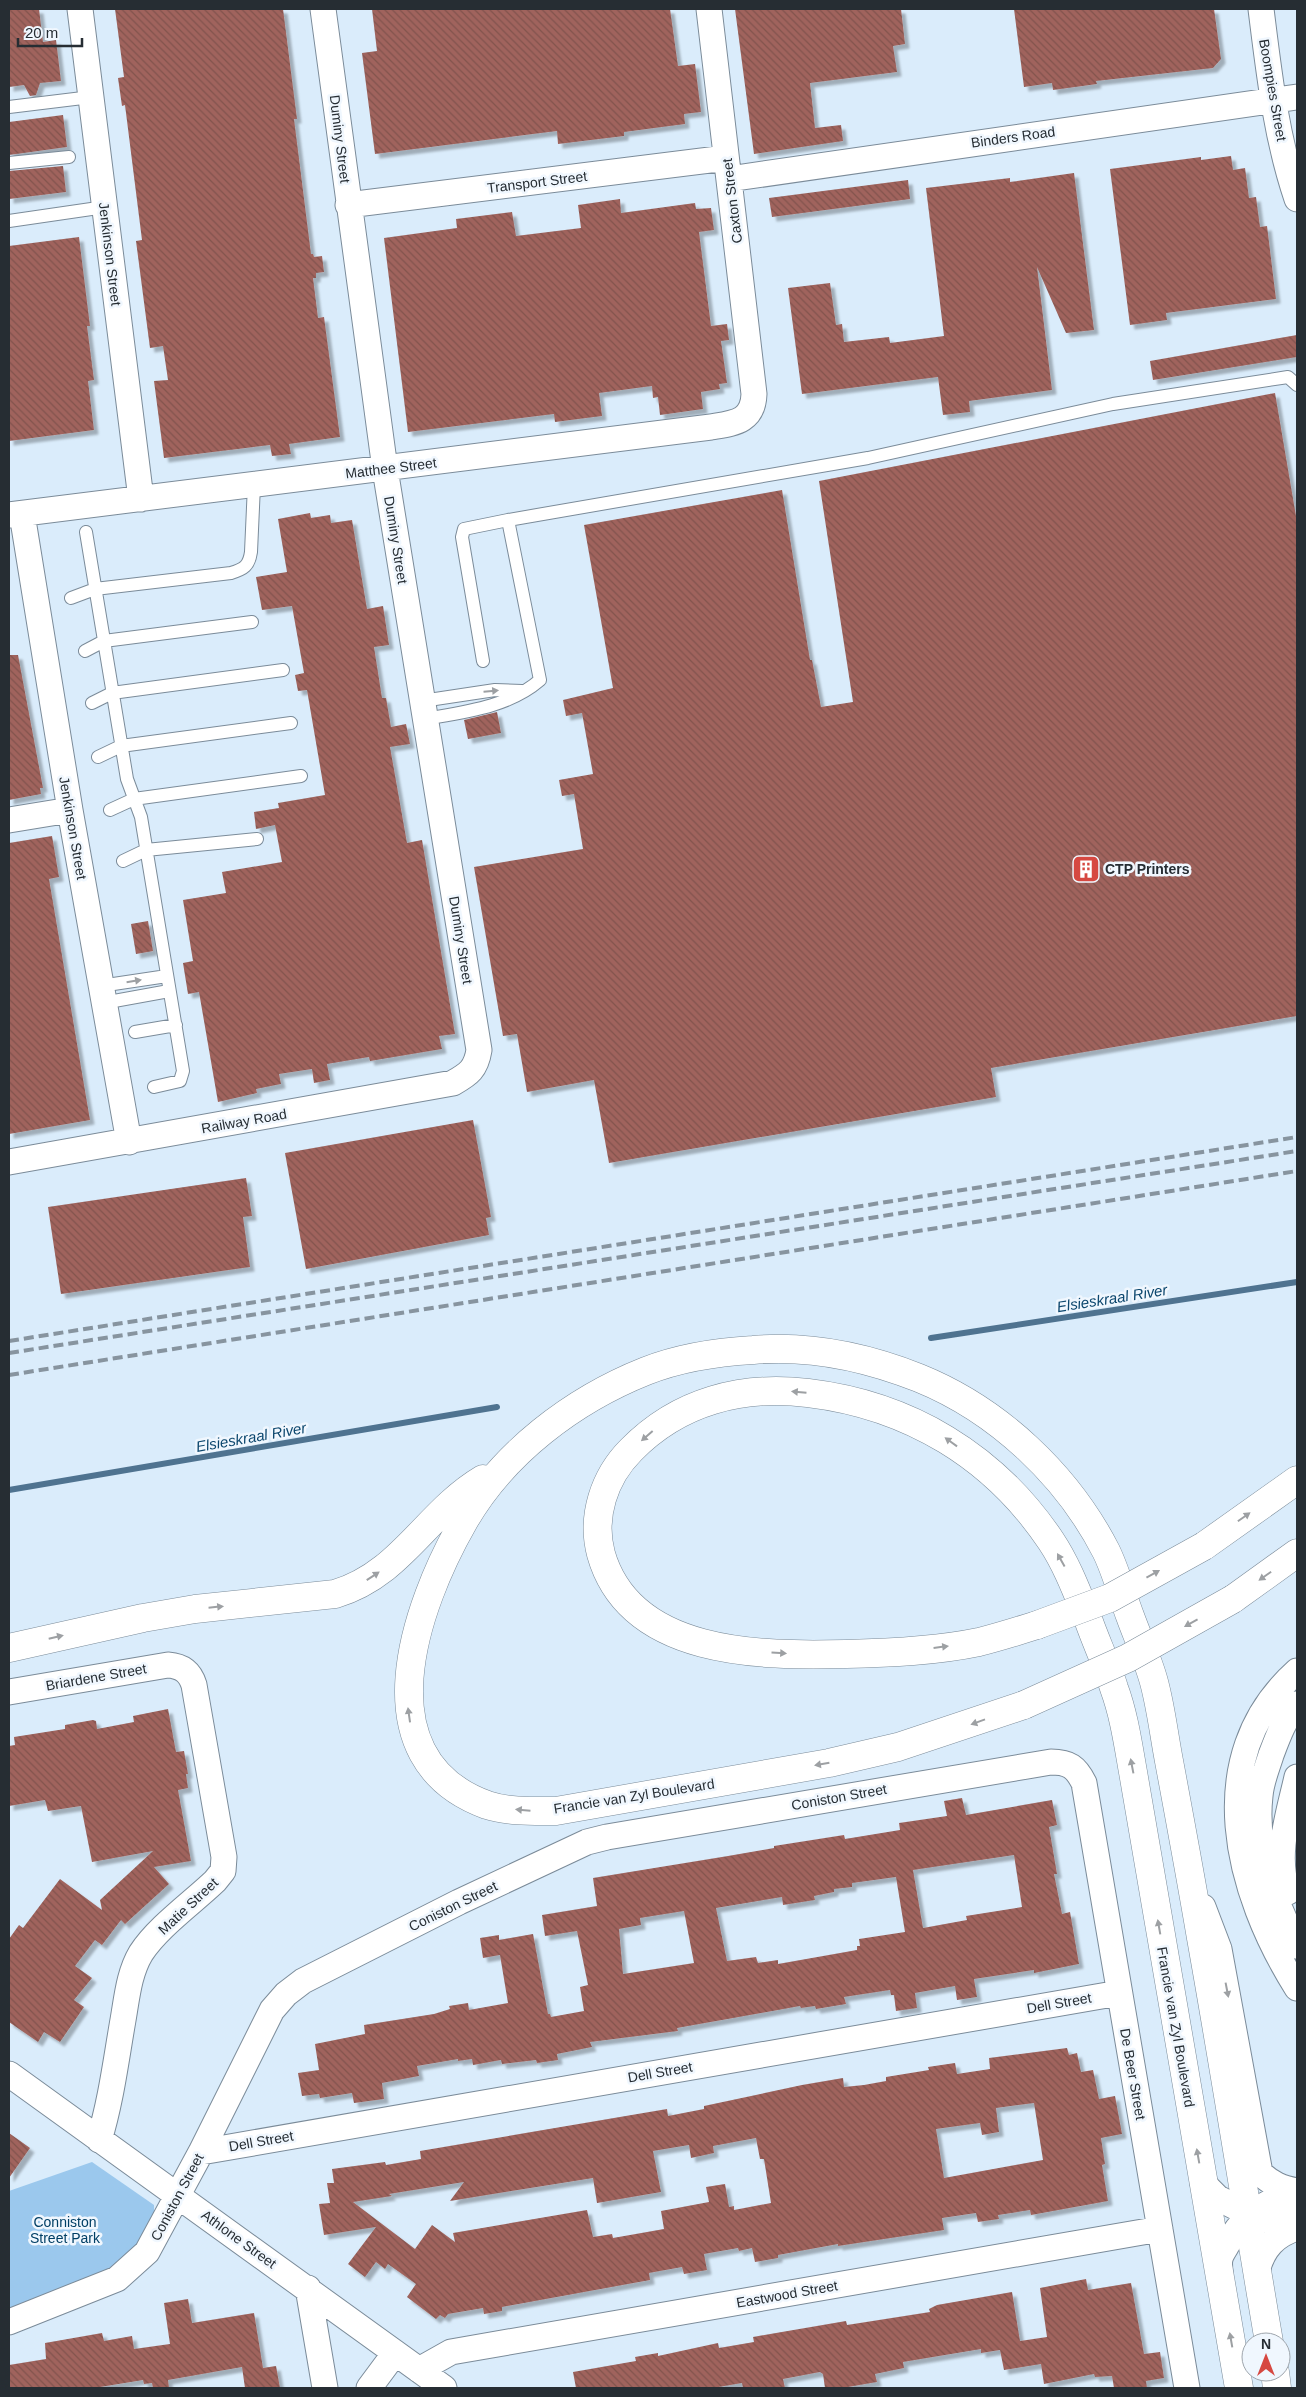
<svg xmlns="http://www.w3.org/2000/svg" width="1306" height="2397" font-family="Helvetica,sans-serif">
	<defs>
		<pattern id="building-back-hatch" width="6" height="6" patternUnits="userSpaceOnUse" patternTransform="scale(1.25)"><rect width="6" height="6" fill="#a0645d"/><path d="M-1 5l2 2M0 0l6 6M5-1l2 2" fill="none" stroke="#82534d"/></pattern>
		<filter id="shadow"><feDropShadow dx="4.5" dy="4.5" stdDeviation="1" flood-color="#0004"/></filter>
	</defs>
	<rect width="100%" height="100%" fill="#daecfb"/>
	<path fill="#9bc8ed" d="M92,2162l62,43v12l-8,18 -29,31 -108,46v-121z"/>
	<g fill="none" stroke-linecap="round" stroke-linejoin="round">
		<path stroke="#4f7390" stroke-width="6" d="M931,1338l366,-56
			M9,1490l488,-83"/>
	</g>
	<path fill="url(#building-back-hatch)" fill-rule="evenodd" filter="url(#shadow)" d="M9,9h30l4,33 13,-2 5,41 -21,2 -4,12 -6,1 -6,-11 -15,2z
		M115,9h168l14,110h-3l17,135h2l1,3 8,-1 2,16 -8,1v5h-3l5,40 6,-1 16,120 -51,7 2,10 -19,2 -2,-11 -106,13 -10,-77 14,-1 -5,-34 -13,2 -14,-107 6,-1 -17,-135 -3,1 -4,-28 6,-1z
		M372,9h298l8,57 17,-2 6,48 -17,2 1,10 -61,8v4l-66,8 -1,-13 -182,23 -13,-101 15,-2z
		M735,9h166l4,35 -12,2 4,26 -87,11 5,45 26,-3 2,16 -89,13z
		M1014,9h200l7,50 -8,9 -117,13 1,3 -44,6 -1,-7 -28,4z
		M63,115l4,32 -58,8v-33z
		M1231,156l2,14 12,-2 4,30 7,-1 4,30 7,-1 9,73 -110,14 1,7 -37,5 -20,-156 91,-12v3z
		M63,166l3,26 -57,7v-28z
		M1074,173l20,157 -28,3 -29,-66 15,123 -83,11 1,11 -27,3 -5,-38 -136,17 -14,-106 42,-5 6,42 6,-1 2,18 45,-5 1,6 54,-7 -18,-148 84,-10v4z
		M908,180l2,19 -138,18 -3,-19z
		M620,199l1,14 74,-10 1,6 15,-1 3,22 -15,2 12,94 16,-2 2,16 -8,1 6,42 -8,1 1,5 -19,3 2,17 -43,6 -2,-18 -5,1 -1,-12 -53,7 3,23 -47,6 -1,-8 -146,18 -24,-194 73,-10 -1,-9 56,-7 4,24 65,-8 -3,-23z
		M79,237l11,89h-3l7,54 -6,1 6,49 -85,11v-195z
		M1297,335v22l-144,23 -3,-19z
		M1275,393l22,129v494l-306,52 5,29 -387,66 -15,-83 -67,12 -10,-58 -14,2 -29,-169 109,-18 -9,-55 -12,2 -3,-16 34,-6 -11,-61 -16,3 -3,-16 50,-12 -29,-163 198,-35 28,170h2l9,47 32,-5 -34,-221z
		M310,513l1,5 19,-3 1,8 21,-3 15,89 16,-3 6,39 -15,2 8,51h4l5,29 15,-3 4,20 -20,3 17,96 15,-3 33,194 -16,2 3,13 -72,12 -1,-4 -42,7 3,16 -16,3 -2,-14 -33,5 2,10 -25,5 1,4 -39,9 -19,-110 -11,2 -5,-31 10,-2 -10,-61 43,-7 -4,-21 60,-10 -7,-37 -19,4 -2,-17 25,-4 -1,-5 47,-8 -18,-105 -9,1 -3,-16 9,-2 -12,-67 -30,4 -6,-33 31,-5 -9,-53z
		M9,655h9l25,133h-3l1,6 -32,6z
		M497,712l4,21 -33,6 -4,-19z
		M52,836l7,41 -10,2 41,241 -81,14v-291z
		M148,921l5,30 -17,3 -5,-30z
		M473,1120l18,97 -5,1 3,17 -183,34 -21,-116z
		M246,1178l6,38 -9,1 7,50 -189,27 -13,-87z
		M168,1709l8,43 8,-1 4,23h-2l2,14 -10,2 13,71 -37,6 15,17 -44,40 -4,-4 -19,25 -7,-5 -20,26 17,12 -18,22 10,7 -24,35 -16,-10 -6,10 -29,-20v-83l10,-14 4,3 37,-49 42,31 -2,-10 53,-49 -61,11 -11,-56 -33,5 -3,-11 -36,6v-60l6,-1 -1,-8 51,-8v-4l28,-5 3,1 1,8 37,-7 -1,-6z
		M962,1798l4,17 86,-15 5,25 -8,2 8,47h-3l8,40 8,-2 9,52 -45,9v-3l-60,9 3,18 -20,3 -2,-14 -40,7 2,15 -21,3 -2,-16h-3l-1,-5 -46,7 2,7 -30,5 -1,-3 -14,2 -1,-2 -123,22 1,3 -88,11 2,5 -35,7 1,6 -21,3 -1,-3 -34,4 -1,-4 -28,5 -1,-6 -14,2v-2l-41,7 2,10 -37,7 2,16 -30,4 -2,-10 -32,5 -1,-4 -17,2 -4,-23 21,-3 -4,-26 50,-10 -1,-9 70,-11 16,-5 -1,-3 19,-3 1,7 39,-7 -8,-48 -17,3 -3,-20 19,-3v5l34,-6 15,80h2l1,3 33,-6 -4,-24 8,-2 -11,-54 -32,5 -3,-21 55,-9 -4,-28 135,-22 46,-8v-2l70,-11 1,4 55,-9 -1,-7 48,-7 -3,-15zM1014,1855l8,52 -56,9 1,4 -44,8 -10,-58zM896,1877l9,55 -46,7 1,7h-3v4l-79,14v-4l-20,3 -2,-6 -29,4 -11,-53 66,-11 1,8 32,-5 -1,-4 20,-4v-3l18,-2v-4zM684,1911l10,52 -71,11 -4,-45 22,-4 -1,-7z
		M1067,2048l2,7 8,-2 4,19 12,-2 6,29 16,-3 7,38 -21,4 4,26 -3,1 6,36 -77,14 -1,-5 -32,5 1,4 -21,3 -2,-9 -34,5 2,12 -106,16v-2l-60,11v3l-23,4 -3,-14 -13,3 -1,-3 -34,6 3,16 -23,4 -2,-7 -33,6 1,7 -148,27v4l-18,3 -1,-6 -35,6 -3,4 -5,-3 -4,4 -29,-22 9,-13 -28,-20 -3,5 -9,-7 -11,15 -17,-13 28,-37 -52,8 -5,-31 11,-1 -3,-20h7l-2,-14 53,-7 1,3 35,-6 -1,-8 247,-42 1,7 36,-7v-3l98,-21 41,-7 1,9 20,-2 22,-4v-4l43,-7 -1,-3 27,-4 2,11 33,-5 -1,-11zM1034,2103l9,57 -99,18 -8,-49 44,-6 2,12 17,-3 -3,-24zM756,2138l4,21h4l7,44 -37,7v-4l-5,1 -4,-23 -19,3 3,15 -48,9 3,18 -51,9 -1,-4 -19,3 -6,-27 -134,23 2,9 -23,-17 -17,24 -62,-47 39,-6 -3,-2 75,-12 -14,19 143,-23 4,25 64,-11 -8,-41 36,-6 2,13 23,-5 -1,-7z
		M9,2133l21,15 -21,30z
		M1086,2279l2,11 43,-7 13,71 16,-2 4,26 -18,3 1,7h-33l-2,-12 -17,1 -1,-3 -50,10 -3,-20 -37,6 -4,-20 -19,3v-4l-78,13 1,6 -29,6 2,8 -35,6h-17l-2,-14 -3,-2 -37,7 2,9h-42l-1,-5 -29,5h-137l-3,-16 63,-11 -1,-4 23,-4v3l60,-13 1,5 35,-6 -1,-5 23,-4 70,-12 1,4 83,-13 -1,-3 8,-4 75,-13 8,49 27,-4 -7,-49z
		M188,2299l4,24 62,-10 9,55 13,-2 4,22h-35l-3,-21 -74,13 1,8h-16l-1,-5 -8,1 -1,-4 -49,8h-85v-23l37,-6 -1,-16 57,-10 2,8 28,-5 2,13 36,-5 -6,-41z"/>
	<g fill="none" stroke-linecap="round" stroke-linejoin="round">
		<g stroke="#7b8b99" stroke-width="14">
			<path id="lane" d="M9,107l82,-10
				M9,163l60,-6
				M9,221l96,-14
				M86,532l41,247 14,38 42,254 -3,10 -26,6
				M71,598l24,-9 136,-16c13,-4 18,-7 20,-21l3,-67
				M85,651l19,-10 148,-19
				M483,661l-21,-124 2,-8 44,-9
				M422,701l73,-11 27,1
				M92,703l20,-10 171,-23
				M425,719c40,-7 84,-12 115,-39l-32,-160 360,-62 245,-54 175,-27 9,8
				M98,757l23,-11 170,-23
				M110,810l24,-11 167,-23
				M123,861l23,-11 111,-11
				M100,986l67,-10
				M103,1003l66,-12
				M135,1032l41,-7"/>
		</g>
		<g stroke="#7b8b99" stroke-width="27">
			<path id="street" d="M80,9l61,490
				M1261,9c8,64 15,128 36,190
				M729,179l568,-82
				M348,205l378,-47
				M22,514l48,296 59,332
				M9,515l702,-88c23,-4 42,-5 43,-33l-45,-385
				M9,820l61,-10
				M9,1162l444,-79c16,-9 23,-14 26,-33l-94,-581 -62,-460
				M1297,1671c-97,87 -60,222 0,317
				M9,1692l159,-27c14,1 22,7 26,20l30,172 -1,14 -8,10c-23,22 -57,46 -74,72 -12,20 -14,44 -18,67 -7,40 -12,81 -24,120
				M1297,1704c-12,13 -20,35 -26,51 -4,13 -10,27 -11,41 -6,51 14,105 37,150
				M1288,1892c-14,-36 1,-79 9,-115
				M1203,1907l16,42 41,224c12,11 21,15 37,18
				M9,2074l435,314
				M201,2152l918,-159
				M1203,2183l15,15 43,22 36,-7
				M1257,2271c6,-23 18,-36 40,-43
				M1220,2274c0,-4 -1,-11 0,-15 1,-5 5,-10 7,-14 15,-28 38,-46 70,-50
				M308,2288l17,100
				M9,2322l108,-43 30,-27 54,-100 71,-142 14,-16 17,-13 156,-79 128,-60 20,-5 444,-75c18,0 25,5 33,21l103,605
				M419,2370l32,-18 709,-123
				M369,2388l26,-35"/>
		</g>
		<g stroke="#7b8b99" stroke-width="29">
			<path id="secondary" d="M1204,1546l93,-66
				M1233,1599l64,-46
				M1037,1625c-19,6 -38,12 -58,17 -43,9 -89,11 -133,12 -85,2 -216,2 -245,-100 -10,-37 3,-77 30,-104 48,-49 111,-65 177,-57 101,12 186,63 243,148 16,24 26,51 37,78 8,23 19,46 26,69 10,27 14,56 19,84l106,616
				M9,1648l134,-30 52,-9 140,-15c67,-20 91,-81 148,-115
				M1024,1705l-126,42 -69,16 -273,48c-22,0 -48,1 -69,-6 -127,-46 -72,-199 -23,-284 39,-68 109,-121 182,-150 33,-13 71,-19 107,-21 57,-5 113,7 166,28 79,32 148,97 187,173 10,20 16,44 24,65 8,22 18,44 24,66 7,26 10,53 15,79 11,59 22,118 32,177 24,134 45,269 68,404
				M1275,2372l2,16"/>
		</g>
		<use href="#lane" stroke="#fff" stroke-width="12"/>
		<use href="#street" stroke="#fff" stroke-width="25"/>
		<use href="#secondary" stroke="#fff" stroke-width="28"/>
		<path stroke="#87949f" stroke-width="4" stroke-dasharray="10 5" stroke-linecap="butt" d="M9,1341l1288,-204
			M9,1353l1288,-202
			M9,1375l1288,-204"/>
		<g stroke="#7b8b99" stroke-width="29" stroke-linecap="butt">
			<path id="secondary-bridge" d="M1037,1625l73,-27 94,-52
				M1024,1705l104,-47 105,-59"/>
		</g>
		<use href="#secondary-bridge" stroke="#fff" stroke-width="28"/>
	</g>
	<defs><path id="oneway-solid" d="M-6-.8H1V-3.2L6.5 0L1 3.2V.8H-6Z" transform="scale(1.25)"/></defs>
	<g fill="#9da0a3">
		<use href="#oneway-solid" transform="translate(491 691) rotate(-5)"/>
		<use href="#oneway-solid" transform="translate(134 981) rotate(-9)"/>
		<use href="#oneway-solid" transform="translate(799 1392) rotate(-175)"/>
		<use href="#oneway-solid" transform="translate(647 1436) rotate(139)"/>
		<use href="#oneway-solid" transform="translate(951 1442) rotate(-144)"/>
		<use href="#oneway-solid" transform="translate(1244 1517) rotate(-35)"/>
		<use href="#oneway-solid" transform="translate(1061 1560) rotate(-119)"/>
		<use href="#oneway-solid" transform="translate(1153 1574) rotate(-29)"/>
		<use href="#oneway-solid" transform="translate(373 1576) rotate(-33)"/>
		<use href="#oneway-solid" transform="translate(1265 1576) rotate(145)"/>
		<use href="#oneway-solid" transform="translate(216 1607) rotate(-6)"/>
		<use href="#oneway-solid" transform="translate(1191 1623) rotate(151)"/>
		<use href="#oneway-solid" transform="translate(56 1637) rotate(-13)"/>
		<use href="#oneway-solid" transform="translate(941 1647) rotate(-7)"/>
		<use href="#oneway-solid" transform="translate(779 1653) rotate(3)"/>
		<use href="#oneway-solid" transform="translate(409 1715) rotate(-98)"/>
		<use href="#oneway-solid" transform="translate(978 1722) rotate(160)"/>
		<use href="#oneway-solid" transform="translate(822 1764) rotate(170)"/>
		<use href="#oneway-solid" transform="translate(1132 1766) rotate(-101)"/>
		<use href="#oneway-solid" transform="translate(523 1810) rotate(-175)"/>
		<use href="#oneway-solid" transform="translate(1159 1927) rotate(-100)"/>
		<use href="#oneway-solid" transform="translate(1227 1990) rotate(79)"/>
		<use href="#oneway-solid" transform="translate(1198 2156) rotate(-100)"/>
		<use href="#oneway-solid" transform="translate(1231 2340) rotate(-100)"/>
	</g>
	<defs>
		<g id="building-square" transform="scale(1.4375)"><rect x="-9" y="-9" width="18" height="18" rx="4" fill="#d64841" stroke="#f0f7fe"/><path d="M-4-6H4V6H1V3H-1V6H-4ZM-2.5-4.3h1.7v1.8h-1.7ZM.8-4.3h1.7v1.8H.8ZM-2.5-1h1.7V.8h-1.7ZM.8-1h1.7V.8H.8Z" fill="#fff"/></g>
	</defs>
	<g fill-rule="evenodd">
		<use href="#building-square" x="1086" y="869"/>
	</g>
	<g text-anchor="middle" dominant-baseline="central" stroke-width="5" stroke-linejoin="round" paint-order="stroke">
		<g font-size="14" fill="#262d33" stroke="#f0f7fe">
			<text transform="translate(1273 90) rotate(80)">Boompies Street</text>
			<text transform="translate(1013 137) rotate(-8)">Binders Road</text>
			<text transform="translate(340 139) rotate(83)">Duminy Street</text>
			<text transform="translate(537 182) rotate(-7)">Transport Street</text>
			<text transform="translate(732 201) rotate(-97)">Caxton Street</text>
			<text transform="translate(110 254) rotate(83)">Jenkinson Street</text>
			<text transform="translate(391 468) rotate(-7)">Matthee Street</text>
			<text transform="translate(396 540) rotate(81)">Duminy Street</text>
			<text transform="translate(73 828) rotate(80)">Jenkinson Street</text>
			<text transform="translate(461 940) rotate(81)">Duminy Street</text>
			<text transform="translate(244 1121) rotate(-10)">Railway Road</text>
			<text transform="translate(96 1677) rotate(-10)">Briardene Street</text>
			<text transform="translate(634 1796) rotate(-9)">Francie van Zyl Boulevard</text>
			<text transform="translate(839 1797) rotate(-10)">Coniston Street</text>
			<text transform="translate(188 1906) rotate(-43)">Matie Street</text>
			<text transform="translate(453 1906) rotate(-26)">Coniston Street</text>
			<text transform="translate(1059 2003) rotate(-10)">Dell Street</text>
			<text transform="translate(1176 2027) rotate(80)">Francie van Zyl Boulevard</text>
			<text transform="translate(660 2072) rotate(-10)">Dell Street</text>
			<text transform="translate(1133 2074) rotate(80)">De Beer Street</text>
			<text transform="translate(261 2141) rotate(-10)">Dell Street</text>
			<text transform="translate(177 2197) rotate(-62)">Coniston Street</text>
			<text transform="translate(239 2239) rotate(36)">Athlone Street</text>
			<text transform="translate(787 2294) rotate(-10)">Eastwood Street</text>
		</g>
		<g font-size="14" font-weight="bold" fill="#262d33" stroke="#f0f7fe" text-anchor="start">
			<text x="1105" y="869">CTP Printers</text>
		</g>
		<g font-size="14" fill="#003f65" stroke="#f0f7fe">
			<text x="65" y="2222">Conniston<tspan x="65" dy="16">Street Park</tspan></text>
		</g>
		<g font-size="15" font-style="italic" fill="#0c476e" stroke="#f0f7fe">
			<text transform="translate(1112 1298) rotate(-9)">Elsieskraal River</text>
			<text transform="translate(251 1437) rotate(-10)">Elsieskraal River</text>
		</g>
	</g>
	<rect width="1306" height="2397" fill="none" stroke="#262d33" stroke-width="20"/>
	<g transform="translate(1266 2357)"><circle r="24" fill="#f0f7fe" stroke="#9fa6ad"/>
	<path d="M0-4L9 19L0 12L-9 19Z" fill="#d64841"/>
	<text y="-8" font-size="14" font-weight="bold" text-anchor="middle" fill="#262d33">N</text>
	</g>
	<path d="M18 38v8h64v-8" fill="none" stroke="#262d33" stroke-width="2.5"/>
	<text x="25" y="38" font-size="15" fill="#262d33" stroke="#f0f7fe" stroke-width="4" paint-order="stroke">20 m</text>
</svg>
